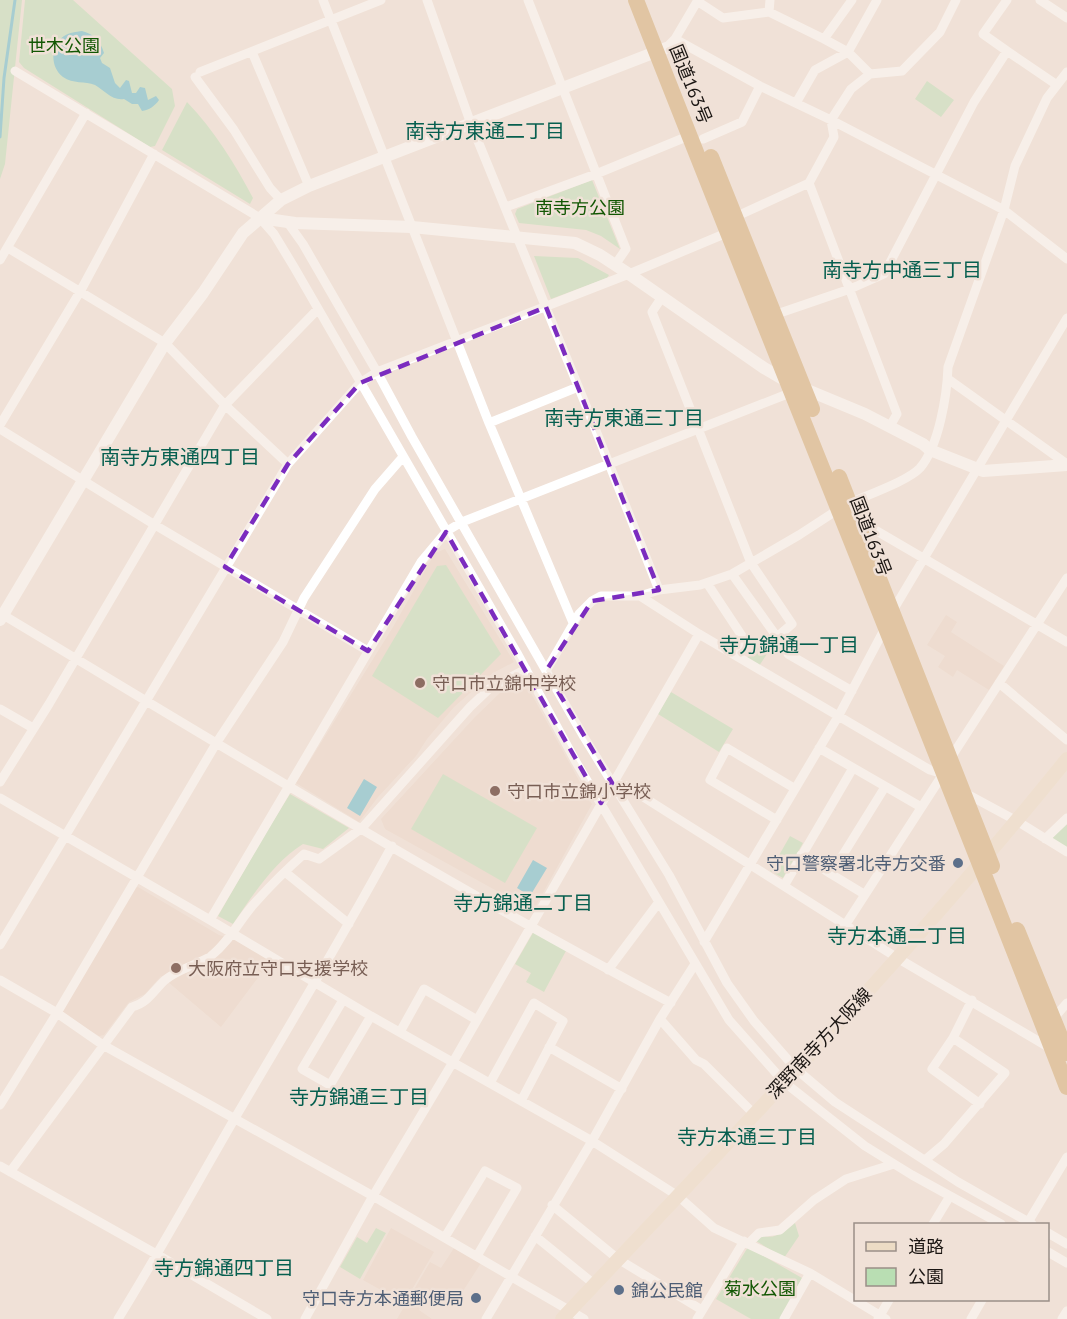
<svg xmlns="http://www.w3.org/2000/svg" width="1067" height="1319" font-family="'PT Sans','Noto Sans JP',sans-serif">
	<rect width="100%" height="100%" fill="#f0e1d7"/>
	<path fill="#ebd5c7" d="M445,549l69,113 -21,11 -39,34 -27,32 -11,17 -38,41 -19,25 -63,-39 97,-156 42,-74z
		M946,615l11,7 -6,10 53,34 -15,24 -32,-20 -4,7 -15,-10 7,-11 -18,-11z
		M516,683l10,1 66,120 -59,107 -148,-82 -4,-10 94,-102 29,-28z
		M138,887l81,48 13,4h5l35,20 -51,68 -60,-51 -16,18 -16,8 -25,33 -5,1 -37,-22 -1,-4 73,-122z
		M391,1228l43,24 -30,51 -41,-23z
		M454,1248l27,15 -25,39 -23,-14 -14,22 13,9h-35l33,-57 11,6z"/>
	<path fill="#b9deb3" d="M0,0h22l-17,164 -5,15z
		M25,0h48l99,89 3,17 -20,40 -5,1 -126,-79 -5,-6z
		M927,81l27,19 -13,17 -26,-18z
		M187,102c27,28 48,62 66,96l-3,6 -88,-54z
		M592,180l28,69 -19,-13 -15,-6 -67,-7 -4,-9 2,-5z
		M534,256l44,2 31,17 -2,3 -56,21z
		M446,565l55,89 -63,64 -66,-42 65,-110z
		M761,639l8,12 -10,15 -12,-8z
		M671,692l62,37 -14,23 -61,-38z
		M443,774l94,54 -32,55 -94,-54z
		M290,794l59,34 -26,21 -20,-5c-29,18 -51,52 -70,80l-15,-8 46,-80z
		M1067,822v26l-15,-9 5,-8z
		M790,836l13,7 -20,35 -13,-7z
		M534,931l33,18 -23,43 -18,-10 5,-9 -16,-9z
		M795,1223l4,13 -15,22 -28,-17 5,-6c13,6 24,-4 34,-12z
		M376,1228l10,5 -26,46 -20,-12 17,-30 10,6z
		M748,1247l54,31 -22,41h-29l-35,-20z"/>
	<path fill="#4eb4ca" d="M82,31c13,4 18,9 22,22l-4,5 2,5 8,5 5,15 5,5 6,-8 3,1 3,12h4l4,-6 5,1 3,12 8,-4 3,4c-4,6 -10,10 -17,11l-4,-7h-6l-8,-5c-12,2 -20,-9 -29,-14 -10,-4 -22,-1 -32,-8 -13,-10 -13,-31 1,-41 6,-4 12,-4 18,-5z
		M364,779l13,8 -17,29 -13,-8z
		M533,860l14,8 -17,28 -13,-8z"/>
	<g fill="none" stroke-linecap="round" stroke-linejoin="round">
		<path stroke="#4eb4ca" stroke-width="3" d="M0,137l4,-59 11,-78"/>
		<path stroke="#fff" stroke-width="9" d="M323,0l166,423 85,202
			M427,0l44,124 116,284 72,182
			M528,0l98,249 -11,16
			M1040,0l27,18
			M697,1l26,17 46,-6 55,27 28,-39
			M769,12l1,-12
			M675,39l23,-39
			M824,39l24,13 22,22
			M666,48l9,-9 85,47 71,34 173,90 63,49
			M1007,51l50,34
			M252,52l57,134
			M15,71l245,147 14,16 20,33 223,386 59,109 153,258 55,62 81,64 47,29 89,49
			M200,72l181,-72
			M195,77l39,53 36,58 11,12
			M796,103l19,-33 33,-18 29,-52
			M703,139l39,-17 18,-36
			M809,183l88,231 -7,12
			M506,207l90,-33 95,-39
			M734,219l1,-2 74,-34 25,-46 -3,-17 20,-31 19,-15 32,-3 38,-39 16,-32
			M288,223l15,21 74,128 35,65 172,300 85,138 58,108 27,38 42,48 39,33 123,80 74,42
			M8,248l157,95 60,62 63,59
			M0,260l86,-147
			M662,297l-10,15 99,251 41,61 -15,13
			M774,315l76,-26 34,-15 90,-172 33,-51 -24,-17 24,-34
			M948,379l119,85
			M489,423l89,-36
			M0,425l81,-135 73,-136
			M0,429l155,96 213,126
			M850,503c17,-8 58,-22 70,-35 19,-22 27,-73 28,-101l56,-157 11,-44 32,-68 20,-26
			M858,520l209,122
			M732,574l45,63 11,12v5l64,37
			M707,583l37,56 -9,15
			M640,596l59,38 231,136 13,4 -97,150
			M892,612l175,-294
			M0,613c222,133 442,269 671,390
			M546,671l33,-57 13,-13 9,-5h39l19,-6 41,-5 32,-11 67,-39 40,-26
			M999,683l68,57
			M0,709l33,19
			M819,748l102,59
			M950,759l117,-181
			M0,782l49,-78 176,-299 93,-96
			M612,783l14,3 273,173 151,89
			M965,793l52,28 50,31
			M0,798l210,122 161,96 221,125 86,55 36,32 96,45 76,46
			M777,820l-67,-40 17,-32 67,40
			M1045,839l22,-21
			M801,855l30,19 54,-87
			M285,872l64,52
			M831,874l33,20
			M784,886l69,-118
			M210,920l211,-358 26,-31 15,-9 333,-131
			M704,942l135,-227 46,-87
			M0,945l288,-481 72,-81 17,-11 252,-98 100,-42
			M211,956c18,-14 28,-35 42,-51 16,-18 33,-35 51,-51l15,5 43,-31 108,-121 19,-18 37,-20
			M608,970l51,-68
			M0,980l57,33 46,32 270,151 211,123
			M343,1000l-41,69 28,16 41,-69
			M972,1000l-19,38 -21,31 48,35
			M1054,1018l13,-15
			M660,1019l36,41 8,4 50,50
			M400,1032l24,-43 53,31
			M549,1047l73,42
			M490,1083l44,-80 29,18 -42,80
			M0,1105l57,-92 160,-271 66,-100 21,-44 71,-109 27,-31
			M925,1160l19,-16 61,-71 -52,-35
			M0,1166l158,89 109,64
			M10,1172l122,-165c16,-4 21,-16 33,-27 13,-11 29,-14 43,-22
			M552,1205l66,54 84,51
			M933,1224l17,-28
			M1027,1224l40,-67
			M1048,1233l19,11
			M535,1236l59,48
			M445,1237l40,-66 32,17 -40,68
			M749,1243l10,-10 21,-3 34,-30 32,-21 48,-15
			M1048,1252l19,11
			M118,1319c41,-66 78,-134 117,-201 53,-90 107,-180 157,-272
			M305,1319l68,-123 80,-134 246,-428
			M486,1319l106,-178 68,-122 35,-55
			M697,1319l47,-78
			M784,1319l26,-46
			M878,1319l11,-19
			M971,1319l11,-19
			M1062,1319l5,-8"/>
		<path stroke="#fff" stroke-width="12" d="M260,218l35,5 117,4 163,16 25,12 29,19 135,94 24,14 77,32 58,30 7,6 53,21 84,-6
			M0,620l165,-277 38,-50 40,-60 38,-33 28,-14 357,-138"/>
		<path stroke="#eddcc5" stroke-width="14" d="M562,1319c172,-183 347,-364 505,-560"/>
		<path stroke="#cea364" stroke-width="16" d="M636,0c142,363 291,724 431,1087
			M711,157l101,252
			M839,477l153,389
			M1017,930l50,123"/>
	</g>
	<path d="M0 0H1067V1319H0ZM546,307l113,283 -67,11 -46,70 66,112 -11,20 -155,-271 -78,119 -143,-84 63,-103 72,-81z" fill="#f0e1d7" fill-opacity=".55" fill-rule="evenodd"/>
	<path fill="none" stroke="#7b2cbf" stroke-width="4.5" stroke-dasharray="12 8" stroke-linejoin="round" d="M546,307l113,283 -67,11 -46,70 66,112 -11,20 -155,-271 -78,119 -143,-84 63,-103 72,-81z"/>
	<g fill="#8d6e63" stroke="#f0e1d7" stroke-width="2">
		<circle cx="420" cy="683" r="6"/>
		<circle cx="495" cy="791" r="6"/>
		<circle cx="176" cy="968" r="6"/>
	</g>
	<g fill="#5c6f8a" stroke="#f0e1d7" stroke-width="2">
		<circle cx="958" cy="863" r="6"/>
		<circle cx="619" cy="1290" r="6"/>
		<circle cx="476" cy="1298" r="6"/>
	</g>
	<g text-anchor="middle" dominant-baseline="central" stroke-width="5" stroke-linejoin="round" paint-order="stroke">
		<g font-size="18" fill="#125703" stroke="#f0e1d7">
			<text x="64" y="45">世木公園</text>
			<text x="580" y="207">南寺方公園</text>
			<text x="760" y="1288">菊水公園</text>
		</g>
		<g font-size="18" fill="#1a1512" stroke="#f0e1d7">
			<text transform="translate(691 84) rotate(68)">国道163号</text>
			<text transform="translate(871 536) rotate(69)">国道163号</text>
			<text transform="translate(819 1043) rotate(-47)">深野南寺方大阪線</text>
		</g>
		<g font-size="18" fill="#785e54" stroke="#f0e1d7" text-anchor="start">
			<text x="432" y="683">守口市立錦中学校</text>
			<text x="507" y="791">守口市立錦小学校</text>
			<text x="188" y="968">大阪府立守口支援学校</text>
		</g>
		<g font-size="18" fill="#4e5e75" stroke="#f0e1d7" text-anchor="end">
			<text x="946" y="863">守口警察署北寺方交番</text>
			<text x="631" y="1290" text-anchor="start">錦公民館</text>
			<text x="464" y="1298">守口寺方本通郵便局</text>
		</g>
		<g font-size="20" fill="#065f4f" stroke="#f0e1d7">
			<text x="485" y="131">南寺方東通二丁目</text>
			<text x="902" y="270">南寺方中通三丁目</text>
			<text x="624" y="418">南寺方東通三丁目</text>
			<text x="180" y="457">南寺方東通四丁目</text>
			<text x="789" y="645">寺方錦通一丁目</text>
			<text x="523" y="903">寺方錦通二丁目</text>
			<text x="897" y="936">寺方本通二丁目</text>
			<text x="359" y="1097">寺方錦通三丁目</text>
			<text x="747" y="1137">寺方本通三丁目</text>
			<text x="224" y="1268">寺方錦通四丁目</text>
		</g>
	</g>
	<rect x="854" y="1223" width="195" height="78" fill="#f0e1d7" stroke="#9a8f88" stroke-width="1.5"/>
	<rect x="866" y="1242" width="30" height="9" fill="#eddcc5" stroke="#9a8f88" stroke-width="1.5"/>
	<text x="908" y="1253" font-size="18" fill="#1a1512">道路</text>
	<rect x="866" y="1268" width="30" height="18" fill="#b9deb3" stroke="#9a8f88" stroke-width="1.5"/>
	<text x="908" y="1283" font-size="18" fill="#1a1512">公園</text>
</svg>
